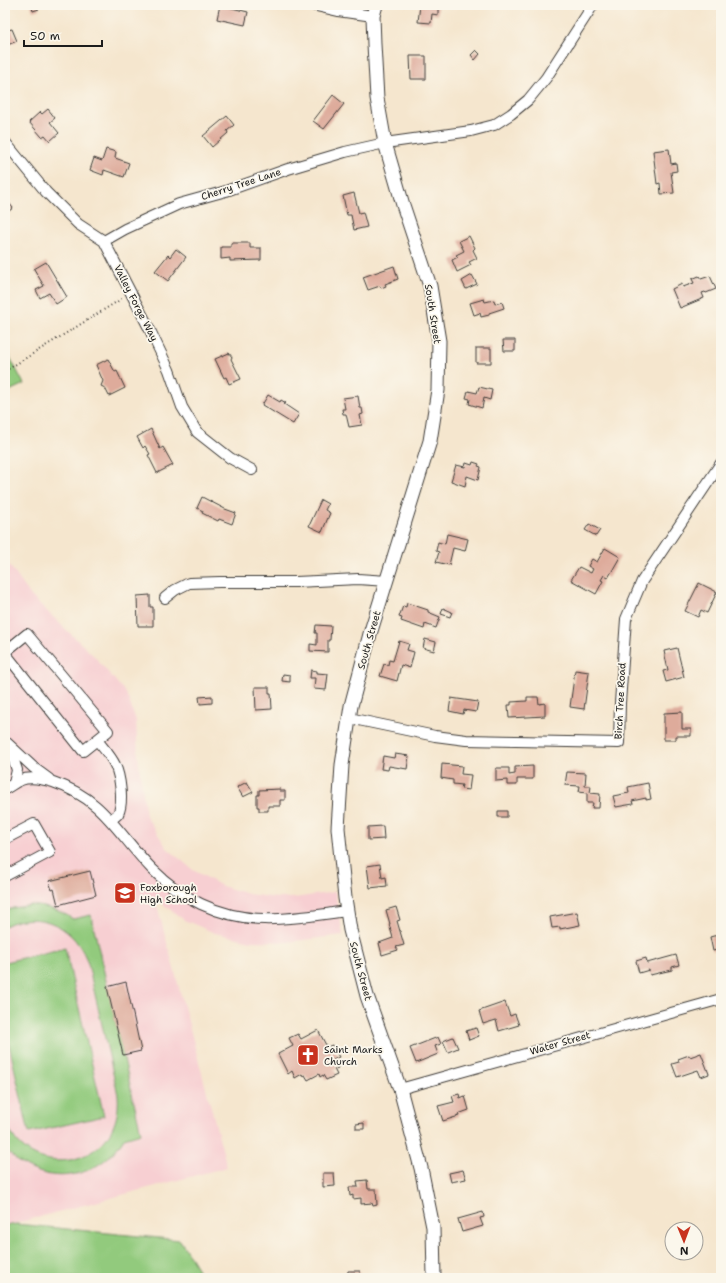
<svg xmlns="http://www.w3.org/2000/svg" width="726" height="1283" font-family="'Shantell Sans',sans-serif">
	<rect width="100%" height="100%" fill="#fbf7ec"/>
	<filter id="ink" filterUnits="userSpaceOnUse"><feTurbulence type="fractalNoise" baseFrequency=".025" numOctaves="2"/><feDisplacementMap in="SourceGraphic" scale="8" xChannelSelector="R" yChannelSelector="G"/><feConvolveMatrix kernelMatrix="1 2 1 2 8 2 1 2 1" color-interpolation-filters="sRGB"/></filter>
	<filter id="wash" filterUnits="userSpaceOnUse"><feTurbulence type="fractalNoise" baseFrequency=".012" numOctaves="4" result="noise"/><feDisplacementMap in="SourceGraphic" scale="16" xChannelSelector="R" yChannelSelector="G"/><feGaussianBlur stdDeviation="0.9" result="paint"/><feColorMatrix in="noise" values="0 0 0 0 0 0 0 0 0 0 0 0 0 0 0 0 0 1.4 0 .05"/><feComposite in="paint" operator="in"/></filter>
	<g filter="url(#wash)">
		<rect width="100%" height="100%" fill="#f5e6ce"/>
		<path fill="#f7cfd2" d="M5,559l26,37 63,60 32,37 10,27 2,37 8,59 21,32 26,22 29,16 26,8 29,4h17l41,-6 8,43 -56,7 -36,-1 -36,-8 -31,-13 -29,-22 72,269 -222,59z"/>
		<path fill="#92ca7d" stroke="#57734c" d="M5,348l19,36 -19,9z
			M32,905c15,2 28,5 41,14l18,-4 50,218 -17,5c-27,45 -84,51 -119,11v-31c19,68 119,51 113,-23l-30,-131c-11,-36 -48,-56 -83,-38v-15l8,-3z
			M65,948l39,168 -75,17 -24,-106v-65z
			M16,1224l164,16 23,38h-198v-52z"/>
		<g id="blocks">
			<path fill="#deab9b" d="M31,5h7l1,4 -6,2z
				M220,5l28,7 -3,13 -28,-6z
				M420,5h18v10l-6,-1 -1,9 -13,-1z
				M5,23l3,7 4,-1 5,12 -12,5z
				M476,50l4,4 -5,6 -4,-5z
				M410,56h16v23h-15z
				M333,95l11,9 -20,25 -11,-8z
				M48,109l7,9 -5,4 9,11 -9,8 -5,-6 -3,2 -13,-15 11,-10 2,2z
				M227,116l7,9 -7,6 1,2 -16,14 -9,-11z
				M106,149l10,3 -1,6 14,5 -5,14 -20,-7 -1,5 -13,-5 4,-12 8,3z
				M669,149l2,15 5,-1 1,8 -6,1 3,21 -13,1 -1,-11 -3,1 -4,-33z
				M354,193l5,20 4,-1 4,15 -13,3 -3,-15h-4l-4,-19z
				M5,198l8,10 -8,6z
				M469,236l6,12 -2,2 4,8 -8,4 2,3 -14,7 -5,-12 6,-3 -2,-2 8,-4 -5,-10z
				M231,243h19v5h11v12l-31,1v-3l-9,1v-12h10z
				M176,249l10,8 -18,24 -13,-10 13,-16 2,2z
				M46,262l21,35 -11,7 -7,-11 -9,5 -4,-8 8,-4 -10,-17z
				M394,266l4,13 -13,5 1,2 -5,2 -1,-2 -12,4 -5,-13z
				M472,275l5,9 -11,5 -4,-8z
				M699,276l2,3 9,-3 6,13 -10,4 -1,-1 -3,1 2,5 -24,10 -8,-19 10,-5 1,3 11,-4 -2,-4z
				M484,299l1,3 9,-2 1,4 7,-2 2,6 -15,5v2l-8,2 -1,-4 -6,2 -4,-12z
				M503,340h12v11h-11z
				M476,348h15v15h-15z
				M229,353l3,4 -1,2 10,20 -12,5 -3,-7 -2,1 -9,-19z
				M108,359l7,13 2,-1 8,17 -16,8 -4,-8 -4,-2 2,-5 -7,-16z
				M479,387l13,3 -2,10 -6,-2 -2,10 -13,-4 1,-5 -4,-1 2,-7 9,2z
				M268,395l12,7 1,-2 5,3 -2,1 15,10 -6,10 -31,-19z
				M358,396l2,12h2l1,6 -3,1 2,10 -13,2 -3,-13h-3l-1,-5h3l-2,-11z
				M151,429l9,20 3,-2 10,18 -16,8 -9,-18 2,-1 -5,-8 -2,2 -6,-11z
				M473,462l6,2 -1,2 3,1 -3,13 -11,-4 -2,10 -14,-5 5,-16 9,2 1,-4 6,2z
				M202,497l23,12 11,4 -4,11 -13,-5 -1,2 -16,-8 1,-2 -6,-3z
				M321,500l7,4 -3,6 5,3 -8,19 -13,-6z
				M589,524l11,6 -4,6 -11,-6z
				M447,534l21,5 -3,12 -12,-3 -4,17 -13,-3 3,-10 -3,-1 2,-9 7,2z
				M605,548l15,9 -12,21 -4,-3 -3,5 2,1 -7,13 -25,-14 8,-13 12,6 2,-4 -5,-3 4,-7 5,3z
				M699,583l18,9 -10,21 -6,-3 -3,7 -13,-6z
				M150,595v12h3v19h-15l-1,-30z
				M407,603l21,7v2l12,5 -4,11 -11,-4 -1,5 -23,-8 1,-3 -3,-1 4,-11 3,1z
				M443,608l9,4 -2,5 -9,-3z
				M316,625l15,1 -1,14h-2v12l-18,-1v-7l7,1v-12h-2z
				M425,639l11,3 -2,9 -11,-3z
				M399,641l10,3 -2,6 7,2 -4,16 -9,-3 -4,16 -17,-5 4,-12 4,1 1,-5 4,1z
				M677,648l7,29 -18,5 -3,-11 5,-1 -4,-19z
				M311,670l6,1v2l11,1 -2,16 -12,-1 1,-11h-5z
				M575,670l14,2 -5,37 -14,-2z
				M283,674l7,1v7l-8,-1z
				M255,687h14v6h2l1,16 -16,1z
				M212,696v7l-12,1 -1,-7z
				M527,697h11l1,7 6,-1v13l-36,2 -1,-13h3v-3l16,-1z
				M451,698l27,4 -2,10 -12,-2 -1,4 -14,-3z
				M682,712v17h9v7h-15v4h-12v-27z
				M395,754l14,2 -2,13 -18,-3 -1,4 -7,-1 2,-13 11,2z
				M442,764l20,2 -1,8 10,1 -2,15 -8,-1 1,-4 -9,-1v-4l-12,-2z
				M533,766v13h-16v6h-10v-5l-11,1v-13h13v7l6,-1v-7z
				M567,772l19,1 -1,13h6l-1,7 10,1 -1,14h-7l1,-5h-6v-10l-8,-1 1,-6 -15,-1z
				M247,782l6,10 -10,5 -6,-10z
				M648,783l3,16 -5,1v-2l-14,3 1,3 -17,3 -3,-11 16,-3 -1,-6z
				M280,789v2h5v9h-5v6h-12v5h-9v-4h-2v-12h2v-5z
				M498,811h9v6h-9z
				M383,826l1,13 -16,1v-13z
				M380,864l2,14 4,-1 1,9 -17,2 -3,-22z
				M90,871l6,24 -38,10 -4,-16 -2,1 -3,-9z
				M396,907l4,13 -3,1 7,24 -8,2 2,3 -16,5 -3,-12 14,-5 -4,-14h1l-4,-14z
				M577,912l3,13 -20,4v-2l-8,1 -2,-11z
				M721,934v15l-8,2 -3,-14z
				M676,955l3,10 -7,2v3l-22,5 -1,-5 -10,3 -3,-12 10,-3 1,5z
				M126,982l15,69 -18,4 -16,-68z
				M505,1002l5,14 5,-2 4,11 -20,6 -3,-11 -13,4 -4,-13z
				M476,1028l3,8 -10,4 -3,-9z
				M318,1030l9,17 5,-2 7,12 -6,3 5,8 -4,1 3,6 -11,5 -3,-5 -3,2 -1,-3 -11,6 -3,-5 -2,1 -1,-2 -7,4 -3,-7 -4,3 -10,-20 15,-8 -4,-8 9,-4 3,5z
				M438,1037l3,7 -6,2 3,8 -22,9 -6,-15z
				M453,1037l5,11 -10,4 -5,-11z
				M701,1053l8,21 -8,3 -3,-7 -21,7 -5,-13 7,-2 -1,-3 11,-4 1,2z
				M459,1094l1,4 5,-2 4,14 -11,4 1,2 -16,5 -5,-15 16,-4 -2,-6z
				M364,1123v6h-8v-5z
				M463,1170l3,9 -15,3 -2,-9z
				M323,1173h11l1,13 -12,1z
				M367,1180l1,9h8l1,16 -4,1 -1,-3 -11,1v-6l-8,1v-4l-3,1 -1,-9h9l-1,-6z
				M483,1212l1,5 -4,1 3,8 -21,6 -4,-13z
				M348,1271h12v7h-13z"/>
		</g>
	</g>
	<g filter="url(#ink)">
		<use href="#blocks" fill-opacity="0" stroke="#3d3a37" stroke-width="1"/>
		<g fill="none" stroke-linecap="round" stroke-linejoin="round">
			<g stroke="#3d3a37" stroke-width="12">
				<path id="minor" d="M312,5l26,6 35,5
					M5,142l41,50 32,32 26,17 44,85 21,44 13,37 15,25 33,26 22,12
					M104,241l21,-12 54,-25 47,-13 62,-22 57,-17 40,-9 86,-12 23,-6 17,-11 17,-14 18,-22 47,-73
					M165,598l10,-8 14,-7 31,-1h76l62,-3 29,2
					M5,652l22,-18 81,97 -25,20 -78,-98
					M349,718l86,18 31,4 153,3 1,-40 6,-84 16,-38 79,-118
					M97,740c6,8 14,16 18,25 5,11 9,37 3,49 -2,2 -5,4 -7,6
					M7,743l27,25 15,11
					M9,746l8,24 -3,13
					M5,789c6,-3 10,-7 16,-9 10,-4 22,-1 32,2 51,17 64,51 99,87 14,14 30,26 49,35 51,24 92,14 146,7
					M5,839l29,-15 16,28 -45,24
					M400,1089l321,-90"/>
			</g>
			<g stroke="#3d3a37" stroke-width="15">
				<path id="major" d="M376,5l-3,11 1,28 3,54 8,45 18,62 27,81 9,55 -1,49 -8,51 -60,193 -19,72 -9,59 -4,63 7,70 5,32 17,66 33,93 21,79 12,59 1,51"/>
			</g>
			<path stroke="#3d3a37" stroke-width="2" stroke-dasharray="1 3" stroke-linecap="butt" d="M5,371l118,-73"/>
			<use href="#minor" stroke="#fff" stroke-width="10"/>
			<use href="#major" stroke="#fff" stroke-width="13"/>
		</g>
	</g>
	<defs>
		<g id="school-square" transform="scale(1.15)"><rect x="-9" y="-9" width="18" height="18" rx="4" fill="#c8321e" stroke="#fbf7ec"/><path d="M0-5L7-2L0 1L-7-2ZM-4 1L0 2.5L4 1V4Q0 6-4 4Z" fill="#fff"/></g>
		<g id="church-square" transform="scale(1.15)"><rect x="-9" y="-9" width="18" height="18" rx="4" fill="#c8321e" stroke="#fbf7ec"/><path d="M-1.2-6h2.4v3.5h3.3v2.4h-3.3V6h-2.4V-.1h-3.3v-2.4h3.3Z" fill="#fff"/></g>
	</defs>
	<g fill-rule="evenodd">
		<use href="#school-square" x="125" y="893"/>
		<use href="#church-square" x="308" y="1055"/>
	</g>
	<g text-anchor="middle" dominant-baseline="central" stroke-width="3.5" stroke-linejoin="round" paint-order="stroke">
		<g font-size="10" fill="#1c1c1c" stroke="#fbf7ec">
			<text transform="translate(241 184) rotate(-18)">Cherry Tree Lane</text>
			<text transform="translate(136 303) rotate(63)">Valley Forge Way</text>
			<text transform="translate(433 314) rotate(81)">South Street</text>
			<text transform="translate(369 640) rotate(-74)">South Street</text>
			<text transform="translate(620 701) rotate(-87)">Birch Tree Road</text>
			<text transform="translate(361 971) rotate(75)">South Street</text>
			<text transform="translate(560 1043) rotate(-16)">Water Street</text>
		</g>
		<g font-size="10" fill="#1c1c1c" stroke="#fbf7ec" text-anchor="start">
			<text x="140" y="887">Foxborough<tspan x="140" dy="12">High School</tspan></text>
			<text x="324" y="1049">Saint Marks<tspan x="324" dy="12">Church</tspan></text>
		</g>
	</g>
	<rect width="726" height="1283" fill="none" stroke="#fbf7ec" stroke-width="20"/>
	<g transform="translate(684 1241) rotate(179)"><circle r="19" fill="#fbf7ec" stroke="#a29f99"/>
	<path d="M0-3L7 15L0 10L-7 15Z" fill="#c8321e"/>
	<text y="-6" font-size="11" font-weight="bold" text-anchor="middle" fill="#1c1c1c">N</text>
	</g>
	<path d="M24 40v6h78v-6" fill="none" stroke="#1c1c1c" stroke-width="2"/>
	<text x="30" y="40" font-size="12" fill="#1c1c1c" stroke="#fbf7ec" stroke-width="3" paint-order="stroke">50 m</text>
</svg>
